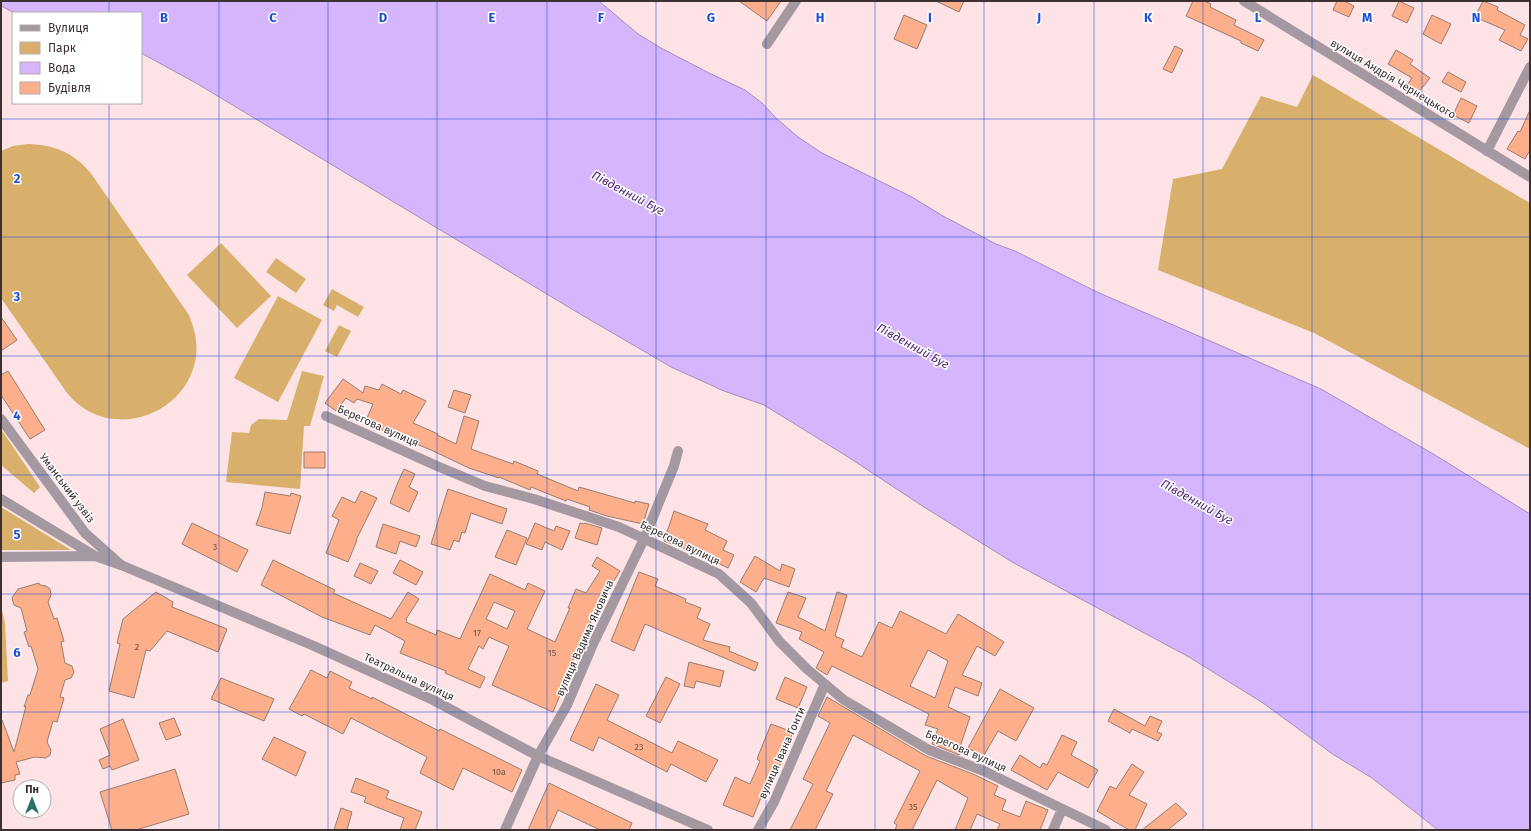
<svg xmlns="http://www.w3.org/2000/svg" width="1531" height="831" font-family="'Fira Sans',sans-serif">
	<rect width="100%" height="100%" fill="#fde3e5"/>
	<path fill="#d8b06c" d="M1313,75l217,128v246l-216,-116 -156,-63 15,-91 49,-10 39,-73 36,11z
		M28,144c27,1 44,8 62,28l99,143c5,13 9,26 7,41 -6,49 -62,78 -106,56 -9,-5 -16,-11 -23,-19l-66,-95v-147l12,-5z
		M221,243l50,53 -34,32 -50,-53z
		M276,258l30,21 -10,14 -30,-21z
		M332,289l32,18 -6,10 -21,-12 -3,6 -11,-6z
		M278,296l44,24 -44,82 -44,-24z
		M339,325l12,6 -14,26 -12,-6z
		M302,371l22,5 -14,50h-6l-4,63 -74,-7 6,-50 17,1 2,-8 8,-6 28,1z
		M1,429l39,58 -6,6 -33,-28z
		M1,507l70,43h-70z
		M1,606l4,17 3,58 -7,2z"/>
	<path fill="#d5b5fc" stroke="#a78dbf" d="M1,1h598l39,33 23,14 48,25 36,17 17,13 14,15 22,19 24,16 90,44 31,19 53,28 19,7 82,41 224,97 114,66 95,59v316h-92l-66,-52 -38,-23 -71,-52 -74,-46 -177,-95 -88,-55 -79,-52 -81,-50 -40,-14 -53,-24 -96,-56 -379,-228 -55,-30v-40h-126l-14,-7z"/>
	<path fill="#fdaf8b" stroke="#967d71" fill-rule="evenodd" d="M739,1h42l-14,20z
		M936,1h28l-5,11z
		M1193,1h11l7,3 -1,3 26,13 -2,5 30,15 -6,11 -17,-8v-2l-55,-25z
		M1337,1h7l10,5 -5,11 -16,-7z
		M1399,1l15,7 -7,15 -15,-7z
		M1483,1l15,6 -1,3 28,15 -5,10 8,4 -7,12 -22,-11 6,-10 -30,-13z
		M904,15l23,10 -10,24 -23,-10z
		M1432,15l19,9 -10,20 -18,-10z
		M1175,46l8,4 -11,23 -9,-4z
		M1396,50l17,10 -3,4 20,14 -12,15 -11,-8 5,-7 -24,-14z
		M1448,72l18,10 -5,10 -19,-10z
		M1461,98l16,8 -8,17 -16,-8z
		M1530,110v40l-5,9 -18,-10 11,-18 2,1z
		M1,317l16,23 -16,11z
		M8,371l37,59 -15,9 -29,-44v-20z
		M343,379l20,14 2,-7 14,4 3,-6 19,10 2,-4 23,11 -13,22 25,11 -1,1 19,9 8,-28 15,5 -8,28 42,15 1,-3 24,10 -1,3 41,17 1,-4 56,16v-2l14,3 -6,20 -36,-8 -18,-6 1,-3 -23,-8 -1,2 -35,-14 -1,3 -31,-13v1l-30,-10 -38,-18 -66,-27 8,-19 -16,-5 -3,4 -8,-5 -10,13 -11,-8z
		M454,390l17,5 -6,18 -17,-6z
		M304,452h21v16h-21z
		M404,469l11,5 -6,13 9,5 -9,20 -19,-9 8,-21z
		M448,489l59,20 -5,15 -31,-11 -6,20 -3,-1 -3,10 -5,-2 -4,10 -19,-6z
		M361,491l16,7 -21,42h1l-9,22 -22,-9 13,-33 -7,-4 10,-19 13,6z
		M265,492l25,4 1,-3 10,3 -11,38 -34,-9 6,-17z
		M674,511l34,13 -3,6 22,11 -4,9 11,5 -6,13 -24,-12 -40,-15z
		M192,523l56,27 -11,22 -55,-28z
		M535,523l19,8 2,-5 14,5 -8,19 -17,-8 -3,8 -16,-6z
		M580,523l4,1 1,-1 17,5 -5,17 -22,-7z
		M383,524l37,12 -4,11 -16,-6 -4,13 -20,-7z
		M507,530l20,8 -11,27 -21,-8z
		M755,556l25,15 2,-7 13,5 -6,18 -25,-9 -8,14 -16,-10z
		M597,557l23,14 -15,24 -3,-2 -18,45 -24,48 3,2 -10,24 -61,-27 17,-39 -20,-9 -6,12 -4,-3 -11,23 17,8 -5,11 -35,-15 1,-2 -46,-18 5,-12 -30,-16 -5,10 -48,-18 -61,-32 12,-25 62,30 -2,3 58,26 17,-27 11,7 -13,20 1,1 -1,2 30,13 1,-5 23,9 30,-65 35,16 3,-7 17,8 -18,38 28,13 15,-34h-2l8,-19 10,4 14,-22 -8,-5zM494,602l21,9 -8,18 -21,-10z
		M400,560l23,12 -7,13 -23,-12z
		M360,563l18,8 -7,13 -17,-8z
		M639,572l19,7 -3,7 31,13 -1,3 16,6 -4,10 13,6 -7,16 27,7 -1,4 29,12 -3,8 -110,-47 -11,27 -23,-10z
		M39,583l1,2 6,1 4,3 1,6 -3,7 6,17 3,-1 7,23 -3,1 4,21 7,3 2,6 -3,6 -6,2 -5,17 4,1 -7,24 -4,-1 -6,21 4,8 -1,5 -4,3 -11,-1 -19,5 4,12 -5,1v5l-14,3v-63h1l12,32 12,-46 -2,1 4,-12h2l8,-26 -7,-23 -2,1 -5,-15 3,-1 -6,-23 -7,-3 -2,-7 6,-9z
		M156,592l17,10 -1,5 55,22 -9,23 -51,-21 -17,20 -4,-1 -12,48 -25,-7 11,-47 -3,-1 6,-24z
		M788,592l18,6 -8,19 27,14 12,-39 10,3 -12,41 9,4 -3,7 21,10 17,-35 13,6 8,-17 46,23 12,-20 46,28 -9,14 -18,-10 -15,29 20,8 -4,13 -23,-9 -7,20 22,10 -10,30 2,1 -3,7 -27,-11 6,-15 -13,-4 4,-11 -97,-48 -5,9 -11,-7 8,-16 -25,-13 3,-7 -26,-9zM928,650l20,11 -13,37 -25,-12z
		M689,662l35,9 -4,16 -24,-6 -2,7 -10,-2z
		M311,670l16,8 3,-7 22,11 -3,6 23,11v-2l67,34 1,-2 82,41 -10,22 -49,-24 -10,22 -33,-17 7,-16 -76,-39 -8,16 -39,-20 -2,2 -13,-7z
		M666,677l14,7 -20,39 -14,-7z
		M785,677l22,10 -9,21 -22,-9z
		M221,678l53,21 -10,22 -53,-22z
		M596,684l23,11 -12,25 65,33 6,-12 40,19 -12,22 -35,-18 -4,8 -68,-35 -6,14 -23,-11z
		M1000,689l34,19 -18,33 -18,-10 -15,26 -15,-9z
		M827,697l99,59 47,18 25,12 -4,9 12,5 -4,10 18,7 6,-16 22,9 -8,20h-43l3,-6 -23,-10 -7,16h-15l13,-32 -31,-18 -25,50h-17l2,-5 -3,-2 26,-52 -67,-36 -27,56 7,3 -18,36h-25l23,-46 -10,-5 27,-56 -12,-7z
		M1114,709l31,17 5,-10 12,5 -5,11 5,2 -4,7 -26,-12 -2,4 -22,-12z
		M174,718l7,17 -15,5 -7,-17z
		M123,719l16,41 -27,10 -2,-4 -7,3 -4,-9 11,-5 -10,-26z
		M771,724l22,8 -14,36 -5,-2 -21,51 -30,-12 12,-28 15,7 10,-23 -3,-2z
		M1062,735l15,7 -6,13 27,15 -10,18 -30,-16 -11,18 -36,-20 9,-15 20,13 3,-5 4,2z
		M274,737l32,15 -10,24 -34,-17z
		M1132,764l12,8 -15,23 18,9 -12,26h-6l-32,-19 13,-25 6,3z
		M175,769l14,45 -53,16h-24l-12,-38z
		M356,778l33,13 -3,7 36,14 -7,18h-15l4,-12 -40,-16 2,-5 -15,-5z
		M549,783l83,40 -3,7h-29l-42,-20 -9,20h-21z
		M1176,803l11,11 -19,16h-26z
		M341,808l11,4 -5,18h-13z"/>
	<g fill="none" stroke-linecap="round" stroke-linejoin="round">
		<path stroke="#a499a0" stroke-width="10" d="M767,44l29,-43
			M1487,151l43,-84
			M326,416l111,50 48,20 49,13 85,28 100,47 32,29 28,38 28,28 37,31 85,50 55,21 122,59
			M1,419l84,114 36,32
			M505,830l33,-74 29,-51 26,-61 51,-105 30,-73 4,-15
			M758,830l16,-28 51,-118
			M1053,830l9,-21"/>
		<path stroke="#a499a0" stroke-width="10" d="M1244,1l286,176
			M1,499l94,57 26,9 193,81 119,54 105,56 170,74
			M1,557l94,-1"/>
	</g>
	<path fill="none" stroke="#1d4ed8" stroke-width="1" stroke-opacity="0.55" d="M109,1v12M219,1v829M328,1v829M437,1v829M547,1v829M656,1v829M766,1v829M875,1v829M984,1v829M1094,1v829M1203,1v829M1312,1v829M1422,1v829M109,103v727M1,119h1529M1,237h1529M1,356h1529M1,475h1529M1,594h1529M1,712h1529"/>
	<g text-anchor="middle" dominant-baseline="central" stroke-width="3" stroke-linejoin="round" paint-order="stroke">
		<g font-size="9" fill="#6c5048">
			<text x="215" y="547">3</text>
			<text x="477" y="633">17</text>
			<text x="137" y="647">2</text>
			<text x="552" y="653">15</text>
			<text x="639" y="747">23</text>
			<text x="499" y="772">10а</text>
			<text x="913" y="807">35</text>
		</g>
		<g font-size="11" fill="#3c3031" stroke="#fff">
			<text transform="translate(1393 79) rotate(31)">вулиця Андрія Чернецького</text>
			<text transform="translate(378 426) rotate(24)">Берегова вулиця</text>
			<text transform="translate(67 488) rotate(53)">Уманський узвіз</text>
			<text transform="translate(680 543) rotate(26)">Берегова вулиця</text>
			<text transform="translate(585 638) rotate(-66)">вулиця Вадима Яновича</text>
			<text transform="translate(409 677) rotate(25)">Театральна вулиця</text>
			<text transform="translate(966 751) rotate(24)">Берегова вулиця</text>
			<text transform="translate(782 753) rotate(-66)">вулиця Івана Гонти</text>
		</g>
		<g font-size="12" font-style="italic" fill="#4f2475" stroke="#fff">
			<text transform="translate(628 193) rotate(28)">Південний Буг</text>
			<text transform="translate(913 346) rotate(29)">Південний Буг</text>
			<text transform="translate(1197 502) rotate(29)">Південний Буг</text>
		</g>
	</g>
	<g font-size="13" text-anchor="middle" font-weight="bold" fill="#1d4ed8" stroke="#fff" stroke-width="3" stroke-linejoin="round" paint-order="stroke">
		<text x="164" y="22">B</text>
		<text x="273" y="22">C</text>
		<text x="383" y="22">D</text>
		<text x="492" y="22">E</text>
		<text x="601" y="22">F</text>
		<text x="711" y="22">G</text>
		<text x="820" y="22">H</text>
		<text x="930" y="22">I</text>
		<text x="1039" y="22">J</text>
		<text x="1148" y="22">K</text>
		<text x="1258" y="22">L</text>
		<text x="1367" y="22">M</text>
		<text x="1476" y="22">N</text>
		<text x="17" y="183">2</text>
		<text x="17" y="301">3</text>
		<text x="17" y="420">4</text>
		<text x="17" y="539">5</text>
		<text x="17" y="657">6</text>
	</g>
	<rect width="1531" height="831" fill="none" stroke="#3c3031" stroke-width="4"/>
	<rect x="12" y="12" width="130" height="92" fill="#ffffff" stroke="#b1acad"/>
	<rect x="20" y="25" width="20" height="6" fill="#a499a0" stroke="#b1acad"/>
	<text x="48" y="32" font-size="12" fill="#3c3031">Вулиця</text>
	<rect x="20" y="42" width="20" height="12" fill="#d8b06c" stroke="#b1acad"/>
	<text x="48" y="52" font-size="12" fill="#3c3031">Парк</text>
	<rect x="20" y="62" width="20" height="12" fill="#d5b5fc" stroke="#b1acad"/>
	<text x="48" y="72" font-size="12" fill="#3c3031">Вода</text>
	<rect x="20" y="82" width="20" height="12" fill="#fdaf8b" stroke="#b1acad"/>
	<text x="48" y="92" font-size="12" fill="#3c3031">Будівля</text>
	<g transform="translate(32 799)"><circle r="19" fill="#ffffff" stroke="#b1acad"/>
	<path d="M0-3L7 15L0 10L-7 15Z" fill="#2b7165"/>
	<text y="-6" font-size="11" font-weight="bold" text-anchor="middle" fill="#3c3031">Пн</text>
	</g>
</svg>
